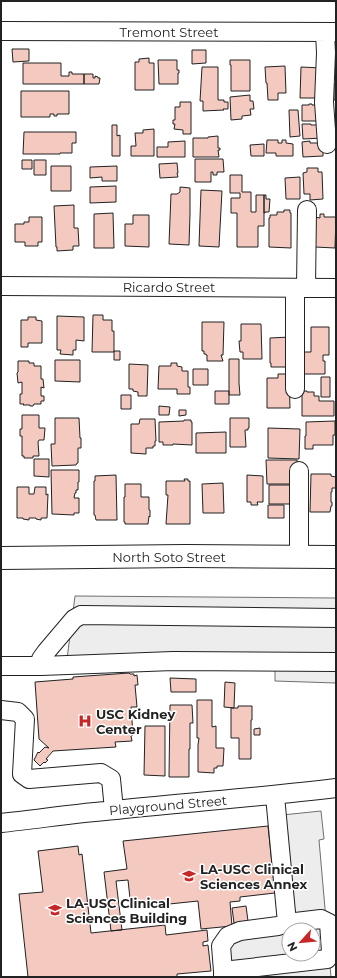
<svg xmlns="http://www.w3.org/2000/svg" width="337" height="978" font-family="Montserrat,sans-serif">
	<rect width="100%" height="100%" fill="#fff"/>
	<path fill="#ededed" stroke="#6f6f6f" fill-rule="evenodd" d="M75,596l261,2v85l-61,-2v-16l-209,2z
		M321,811l3,28 -5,1 12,137h-103l-3,-45 56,-9 1,-108zM289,930h24v24h-24z"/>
	<path fill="#f3c9c0" stroke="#222" d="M12,49h17v12l-16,1z
		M192,50h14v13l-14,1z
		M149,58v5h5v27h-19v-28h4v-3z
		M158,60h19v10h2v3h-1v11h-19z
		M230,60h20v31h-19v-26h-1z
		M23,63h38v13h8v-4h3v2h12v10h-61z
		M285,66l1,27h-8v7h-10l-1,-17h-1l-1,-16z
		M202,67h16v33h6v2h4v7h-5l1,1 -21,1v-10h-3z
		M301,67l21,1 -1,30h-21z
		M84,74h9v4h2v-2l3,1v1h2l-1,6h-15z
		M326,84h9v16h-9z
		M21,91h48v23h-12v2h-3v-2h-4v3h-29z
		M250,95v6h3l1,8h-4l1,6 -9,1v3l-11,1 -1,-23z
		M180,102h11v32h-8v-4l-9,-1 1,-5h-2v-4h2v-13h5z
		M309,104h3v1h8v16h-18v-16h7z
		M289,110h9l2,26 -10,1z
		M302,124h9v1h9l3,13 -20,1z
		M112,125h5v11l3,-1v21h-8z
		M154,129v27h-23v-10h5l-1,-13h8v-3z
		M24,132h52v11h-4v10h-12v1h-37z
		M218,136v12h2v2h-2l1,7h-26v-19h15v-1z
		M267,140h11v3h4v-3h4v3l7,1v12h-17v-3h-10z
		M185,141v16h-28v-10h11v-5z
		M310,141v2h11l2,1v12l-20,1 -1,-15z
		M264,144v12h-13l-1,-11z
		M195,159h28l1,13h-7v3h-4v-3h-2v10h-16z
		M22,160h10v9h-10z
		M34,160h12v15h-12z
		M177,163l1,10h-1l1,4 -18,1 -1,-14z
		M51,166h20v25h-20z
		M117,166v15h-15v-4l-12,1v-11z
		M307,168h11v4h4l1,27 -13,1v-6h-6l-1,-21 4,-1z
		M230,175h12v17h9v20h5v-17h8v31h-6v21h-21v-34h-6v-15h9v-5h-10z
		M300,177v22h-14l-1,-21z
		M116,186v16l-26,1v-16z
		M180,187l10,1v26l-1,31 -20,-1 2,-50h6l3,-2z
		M201,190l21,1 -3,56 -20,-1z
		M264,195h2v4h4l-1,13h-4v1h-1z
		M74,205v23h4l1,18h-6v4l-16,1v-4h-1l-2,-41z
		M284,210h6v3h1v35l-22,-1v-29h1v-3h7v-3h7z
		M113,213l1,35h-20v-34z
		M320,214h4v3h12l-1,31 -20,-1v-30l5,1z
		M133,215h16v32l-24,-1v-22h8z
		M29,217h13v25h-4v4h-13v-4h-10v-18h9v-2h5z
		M93,315h10v5h9v11h2v21h-22z
		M57,316l27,1v24l-8,-1v10h-3v5l-13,-1 1,-4h-4z
		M28,317h8v3l6,1v22h-14v4h-7v-27h7z
		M202,322h22l-1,33h-2l2,6h-16v-6h-1v-1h-2v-3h-2z
		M241,324h20l1,35h-19v-7h-3l-1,-11h2z
		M311,327h18v28h-6v6h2v13h-21v-8l-3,-14h10z
		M290,337l4,30h-23v-4h-1v-25z
		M114,351h6v9h-6z
		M229,359h10v24l1,12h-11z
		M55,360h25v22l-25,-1z
		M18,361h11v2h5v3h7v13h2l1,9 -3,-1v9h3v5h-3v3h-7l-1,2h-3v-1h-7l1,-1h-4v-10h2v-12l-4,1 -1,-10 1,-1z
		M171,363h6v3l5,1v4h6v16h2v7h-13v-5h-19l1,-23h12z
		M129,364l19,1 -1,31h-9v-4l-5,-1v-2h-4z
		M193,369h15v16h-15z
		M278,374h11l1,34h-23v-30h11z
		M321,377h9v20h-9z
		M215,391h14v13h-14z
		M304,391h3v1h7v4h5v5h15v15h-32v-24h2z
		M121,395h10v14h-10z
		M159,406l11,1 -1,8h-10z
		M179,410h7v5l-7,1z
		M22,415h17v13h6l-1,12h-5l-1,2 1,14h-6v2h-9v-2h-2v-20h-2v-7h2z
		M55,418h24l1,20h1v10h-3v15h-1l-1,2 -24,1 -1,-22h4z
		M230,418h19v10h-1v2h-3l1,17h-16z
		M140,419h15l1,22h-1v5h-2v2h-7v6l-15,-1v-29h8z
		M184,420h7v2h1v23l-19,-1v1h-10v-3h-4v-20l25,-1z
		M335,421v14h-2v10h-20v4h-8v-13h1v-14z
		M268,428l32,1 -1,30 -31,-1z
		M226,432v21h-30v-20z
		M34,459h15v18l-15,-1z
		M266,460h31l1,24h-31z
		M51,470h28v12h-1v8h-2v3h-1l-1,5h5v15h-5v2l-22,-1z
		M311,474h20v2l5,1v11h-4v4h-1v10h1v4h-1l-1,6h-20z
		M116,475l1,45h-21l-1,-5h-1v-34h1v-5z
		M247,475l16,1v26h-6l1,3h-7v-3h-4z
		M184,479h4v2h2v43h-24l2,-29h-2v-14h19z
		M223,483l1,30h-21l-1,-29z
		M125,484h16v13h8v13h1v7l-1,-1 -1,8h-23v-2h-1v-25h1z
		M269,485h27v19h-27z
		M17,487h12v7h5l1,-7h11v8l2,-1 -1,24h-6v2l-5,-1v-1h-7v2l-6,-1v-1h-6z
		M268,505h16v13h-16z
		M129,673l1,1h4v2l3,-1 1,10h-3l2,22h-6l2,28 -2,1 1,5 -17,1 1,5 -63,4 -7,8 2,1 -3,3 -1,-1 -4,4 -6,-6 4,-8 1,1 6,-6 4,1 -10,-9 -4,-57 38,-3v-2z
		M170,678l26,1v13h-25z
		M225,682l10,1 -1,25 -10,-1z
		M197,700h15v27l4,-1v22h8l-1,18h-6v2h-3v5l-16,-1v-27l1,-7h-2z
		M170,705h22l1,18h-3v26h-1v28h-20z
		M238,706h14v14h-1v39h-12v-21h-8v-30h7z
		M145,726h20v50l-21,-1z
		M260,728v7h-6v-6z
		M268,826l7,67 -35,4v4l-10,1 2,24 -31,3 -3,-28 -67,7 -3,-28 -12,1 6,49 -11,1 -7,-59 23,-3 -4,-28z
		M78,846l1,9 3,-1 9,79 74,-8 1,10 41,-5 1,11 -5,1v4l5,-1 3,26 -34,3v3h-149l-9,-83 24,-2 -5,-41z
		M246,906l2,15 -14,2 -2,-15z"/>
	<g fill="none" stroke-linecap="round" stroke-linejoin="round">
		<g stroke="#222" stroke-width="20">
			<path id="minor" d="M1,31l335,1
				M325,32l1,21 -2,49 3,42
				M1,286l335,2
				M306,288l1,-78
				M295,389v-101
				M299,556v-85
				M1,666h40l132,-5 163,1
				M41,666v-7l5,-7 28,-33 7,-4 255,3
				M1,710l17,2 7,7 -3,55 7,5 72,-6 10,6 3,31
				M1,823c38,-4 76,-10 115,-13 73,-8 147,-13 220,-22
				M223,971l-2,-25 7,-10 12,-5 38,-5 9,-3
				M223,977v-6l104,-12 4,-7 -2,-29 -8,-4 -34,4 -12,-127"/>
		</g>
		<g stroke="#222" stroke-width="24">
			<path id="major" d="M1,558l184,-2 151,1"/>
		</g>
		<use href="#minor" stroke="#fff" stroke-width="18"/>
		<use href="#major" stroke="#fff" stroke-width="22"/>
	</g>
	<defs>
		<g id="hospital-bare" transform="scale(1.08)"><path d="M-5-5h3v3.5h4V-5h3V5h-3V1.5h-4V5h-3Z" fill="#c62828" stroke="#fff" stroke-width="2.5" paint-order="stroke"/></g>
		<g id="university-bare" transform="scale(1.08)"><path d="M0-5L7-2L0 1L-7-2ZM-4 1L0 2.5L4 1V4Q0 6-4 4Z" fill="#c62828" stroke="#fff" stroke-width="2.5" paint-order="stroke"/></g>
	</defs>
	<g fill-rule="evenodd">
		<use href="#hospital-bare" x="85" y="721"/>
		<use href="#university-bare" x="189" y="876"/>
		<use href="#university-bare" x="55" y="910"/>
	</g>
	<g text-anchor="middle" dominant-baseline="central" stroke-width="3" stroke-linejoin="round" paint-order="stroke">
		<g font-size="13" fill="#222" stroke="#fff">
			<text x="169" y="32">Tremont Street</text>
			<text x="169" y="287">Ricardo Street</text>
			<text x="169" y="557">North Soto Street</text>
			<text transform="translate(168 805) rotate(-5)">Playground Street</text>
		</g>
		<g font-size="13" font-weight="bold" fill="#222" stroke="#fff" text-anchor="start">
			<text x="96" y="714">USC Kidney<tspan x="96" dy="15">Center</tspan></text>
			<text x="200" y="869">LA-USC Clinical<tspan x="200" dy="15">Sciences Annex</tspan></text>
			<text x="66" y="903">LA-USC Clinical<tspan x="66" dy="15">Sciences Building</tspan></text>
		</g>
	</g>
	<rect width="337" height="978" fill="none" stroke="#222222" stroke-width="4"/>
	<g transform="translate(301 942) rotate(243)"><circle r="19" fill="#ffffff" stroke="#a7a7a7"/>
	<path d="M0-3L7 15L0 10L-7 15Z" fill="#c62828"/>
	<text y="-6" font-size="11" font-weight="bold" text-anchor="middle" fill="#222222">N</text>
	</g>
</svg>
